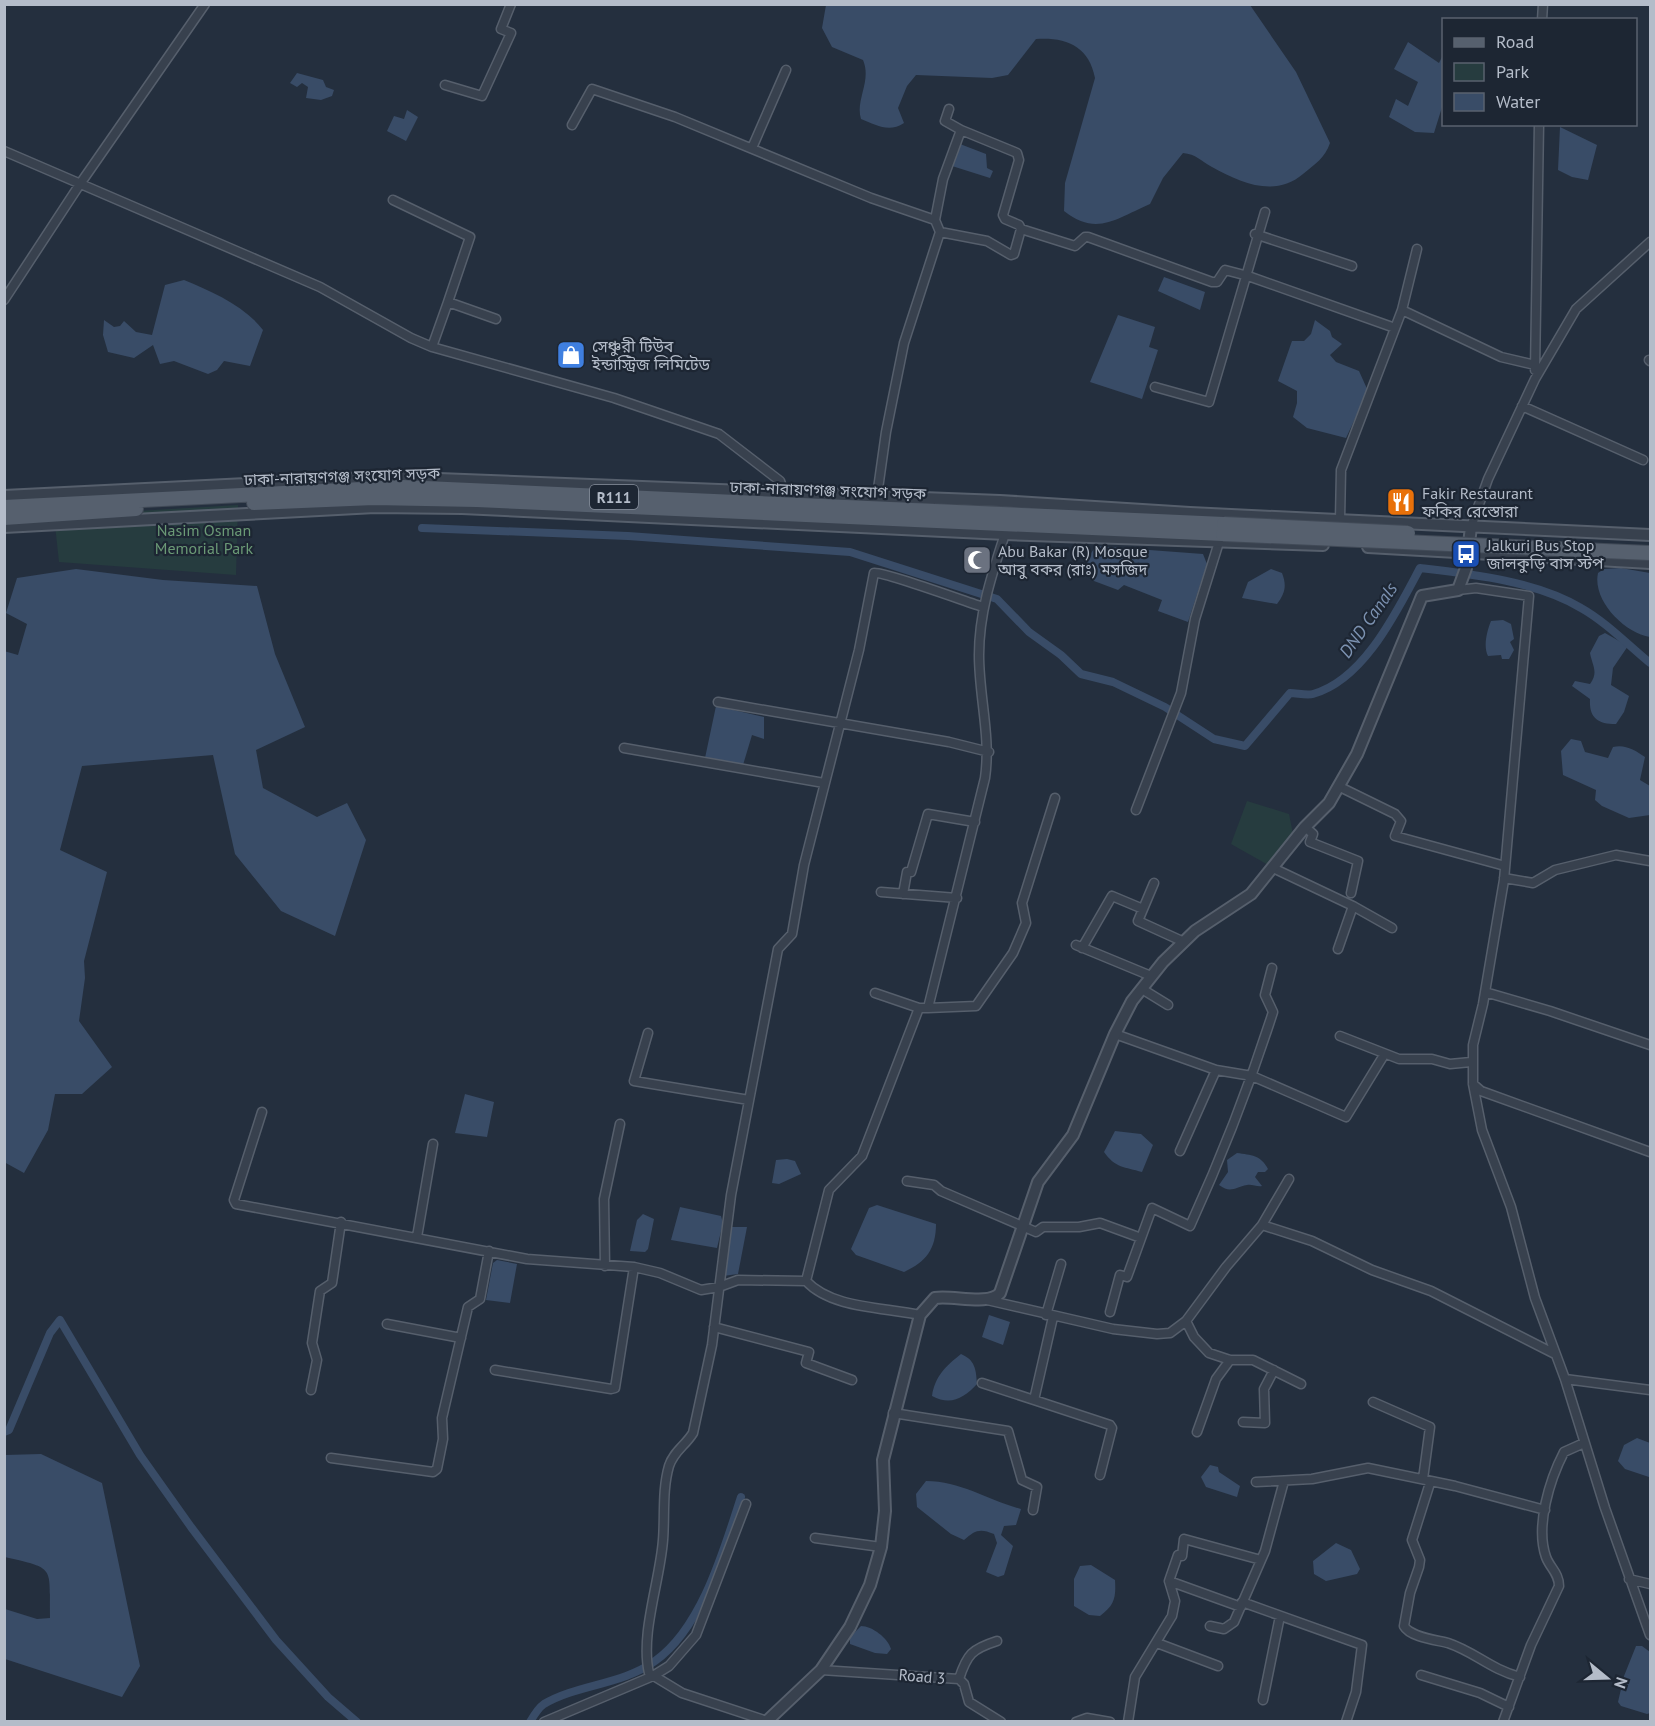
<svg xmlns="http://www.w3.org/2000/svg" width="1655" height="1726" font-family="'PT Sans','Noto Sans Bengali',sans-serif">
	<rect width="100%" height="100%" fill="#242f3e"/>
	<path fill="#263c3f" d="M238,505l-2,70 -177,-13 -5,-46z
		M1247,801l42,13 4,20 -23,32 -39,-22z"/>
	<path fill="#394c67" d="M826,5h424l46,67 34,71c-5,15 -15,21 -27,31 -28,24 -62,9 -91,-7 -11,-6 -16,-13 -29,-14l-20,25 -13,26c-33,14 -53,33 -86,7l1,-28 30,-105c-6,-32 -29,-41 -59,-39l-28,36 -16,3 -76,-3 -9,11 -9,22 6,15c-15,10 -28,2 -43,-4 -6,-19 11,-38 2,-59l-31,-13 -10,-19z
		M1408,42l31,21 4,-8v49l-9,29 -19,-1 -26,-15 7,-18 12,7 10,-24 -24,-13z
		M297,73l26,7 3,7 8,3 -2,6 -11,4 -15,-2 2,-11 -6,-4 -5,4 -7,-4z
		M407,110l11,7 -12,24 -19,-10 7,-15 10,3z
		M1560,127l37,18 -9,35 -16,-3 -14,-7z
		M960,144l26,10 1,14 6,3 -3,7 -38,-12z
		M1164,277l41,15 -5,18 -42,-19z
		M184,280c27,11 61,26 79,50l-13,36 -26,-5 -7,9 -9,4 -34,-13 -14,3 -7,-19 -19,13 -26,-6 -5,-17 1,-15 10,7 6,-1 4,-5 12,11 16,3 13,-50z
		M1118,315l37,12 -6,20 9,3 -16,49 -52,-17z
		M1315,320l15,11 2,6 10,7 -12,11 6,7 23,9 9,20 -22,47 -39,-10 -14,-11 4,-14v-12l-19,-10 14,-40h12l7,-7z
		M1096,546l107,8 4,10 -19,58 -30,-11 4,-11 -38,-15 -6,5 -24,-9 -9,-8 4,-17z
		M1621,568l29,5v64c-26,-4 -58,-37 -52,-64l6,-4z
		M76,569l87,11 94,6 18,68 30,73 -49,23 7,38 54,29 30,-14 19,37 -31,96 -54,-25 -46,-57 -22,-99 -131,11 -22,84 47,22 -23,89 1,17 -6,43 33,46 -30,27h-27l-7,36 -24,43 -20,-11v-511l14,4 9,-31 -21,-11 11,-35z
		M1271,569l11,4c5,13 3,20 -5,31l-35,-6 6,-16z
		M1503,620l8,4 3,15 -4,3 4,8 -5,9h-7l-1,-4 -13,1c-5,-10 -1,-25 3,-35z
		M1605,633l23,13 -15,22 -2,17 18,11 -5,16 -8,12c-19,0 -27,-7 -26,-25l-18,-13 3,-5 15,3c9,-12 2,-19 0,-31l9,-17z
		M716,706l48,11v22l-12,-4 -9,30 -38,-7z
		M1571,739l10,2 4,11 23,6 5,-11c12,-3 22,3 32,10l-5,23 10,6v29l-21,3 -27,-12 -7,-6 1,-10 -33,-15 -2,-24z
		M465,1094l29,8 -7,35 -32,-4z
		M1115,1131l26,3 12,11 -11,27c-17,-5 -27,-4 -38,-20z
		M1237,1153c14,2 24,2 31,16l-3,3h-7l-3,5 7,9c-5,1 -10,-2 -15,-1 -12,2 -16,9 -28,0l9,-13 -1,-12z
		M787,1159l8,2 6,13 -22,10 -7,-1 4,-23z
		M877,1205l59,19c0,25 -10,38 -32,48l-48,-17 -5,-6 18,-41z
		M680,1207l41,9 2,7 -6,25 -46,-8z
		M643,1214l11,5 -6,30 -3,3 -15,-1 7,-31z
		M730,1227h17l-9,47 -15,2z
		M497,1260l20,4 -7,39 -24,-3 7,-37z
		M989,1315l21,7 -7,23 -21,-8z
		M961,1354c14,6 15,15 16,30 -13,14 -26,22 -45,12 3,-20 14,-30 29,-42z
		M1637,1438l13,5 -1,34 -24,-8 -7,-8 6,-16z
		M41,1454l61,29 38,183 -18,31 -117,-38v-50l32,10 13,-1c-1,-52 7,-49 -45,-61v-102z
		M1210,1465l8,2 1,5 21,14 -3,11 -31,-10 -5,-10z
		M926,1481c35,0 61,19 95,28l-5,16 -12,1 -3,9 12,11 -9,29 -6,2 -12,-5 11,-29 -3,-9c-14,-6 -19,-4 -30,6l-13,-6 -34,-27 -1,-13z
		M1336,1543l15,7 9,19 -3,5 -31,7 -12,-7 -1,-13z
		M1091,1565l24,15c1,17 0,25 -15,36l-11,-1 -15,-9v-27l6,-13z
		M861,1626c11,0 27,12 30,23l-4,5 -12,-1 -25,-9v-7z
		M1636,1646h6l8,6v61l-3,1 -26,-8 -3,-4 6,-26z"/>
	<g fill="none" stroke-linecap="round" stroke-linejoin="round">
		<path stroke="#394c67" stroke-width="8" d="M422,528l206,8 222,16 147,47 32,33 32,23 20,19 32,8 52,25 49,32 31,7 45,-53c7,0 17,3 23,1 51,-14 84,-83 107,-126 51,6 116,13 161,40 25,14 47,37 69,55
			M4,1432l5,-2 41,-97 10,-13 80,135 51,72 85,113 52,57 29,25
			M530,1722c4,-7 8,-14 14,-18 34,-20 78,-19 111,-43 47,-33 69,-112 86,-164"/>
		<g stroke="#565f6c" stroke-width="11">
			<path id="minor" d="M1542,20l1,-16
				M445,85l37,11 29,-63 -10,-4 10,-25
				M949,109l-4,12 16,9
				M572,125l20,-36 83,28 196,81 64,22 5,12 -36,111 -18,89 -9,64
				M752,148l34,-78
				M4,151l316,136 91,51 21,9
				M393,200l77,37 -22,65 48,17
				M935,220l8,-41 18,-49 56,23 2,7 -16,55 2,4 14,6 2,4 -7,25 -3,1 -24,-14 -47,-9
				M1021,229l54,17 10,-9h3l124,45h5l8,-12 23,6 147,52
				M1255,234l97,32
				M4,300l76,-116 125,-180
				M448,302l-16,45 182,51 105,36 61,47 5,15
				M1402,310l15,-61
				M1649,360l1,1
				M1535,370l4,-246
				M1155,387l54,15 56,-190
				M1522,406l121,54
				M1340,520l1,-50 61,-160 99,47 34,8
				M1471,527l17,-48 47,-100 41,-70 74,-67
				M1458,590l18,-2 53,8 -25,284 -21,124 -10,41v39l9,46 29,77 24,91 30,81 40,129 45,127
				M718,702l231,40 40,10
				M624,748l200,35
				M1340,787l55,27 6,7 -6,15 110,30
				M1136,810l45,-117 14,-74 24,-77
				M1305,827l8,7 -3,8 48,19 -7,32
				M1273,868l80,38 -15,43
				M1504,878l29,5 22,-13 61,-15 34,6
				M1154,883l-16,38 46,21
				M881,892l76,6
				M903,894l4,-22h4l17,-58 47,8
				M1353,906l39,22
				M1076,945l75,31
				M1082,948l30,-52 31,13
				M1142,989l26,16
				M1485,992l65,19 100,34
				M875,993l44,15
				M928,1008l48,-2 37,-53 13,-30 -4,-20 33,-105
				M648,1033l-14,48 115,19
				M1115,1034l101,36 -36,81
				M1340,1036l59,23h33l18,5 21,-2
				M1216,1070l36,6 94,41 38,-62
				M1473,1084l8,7 169,61
				M262,1112l-28,88 2,4 291,55 107,8 26,6 41,17 18,-3 19,-7 68,1c26,28 78,26 114,34
				M907,1181l27,4 7,6 95,41 7,-5h36l21,-4 41,15
				M1262,1225l50,16 60,29 59,21 124,63
				M417,1237l16,-93
				M605,1266l-1,-67 16,-75
				M806,1281l23,-91 33,-34 57,-148h9l57,-230c6,-42 -6,-81 -6,-123 0,-43 13,-81 26,-121
				M987,1300l126,29 44,5 13,-1 16,-12 40,-54 36,-42 27,-46
				M1110,1312l10,-37 7,2 25,-69 38,18c32,-70 60,-142 83,-214l-8,-17 7,-27
				M1046,1315l15,-51
				M1053,1317l-19,83 76,25 2,3 -12,47
				M1186,1321l8,16 15,16 21,7h23l48,24
				M387,1324l74,14
				M714,1327l95,25 -3,11 46,17
				M495,1370l116,19 4,-1 19,-121
				M1565,1379l85,11
				M982,1383l52,17
				M311,1390l6,-30 -5,-17 8,-52 12,-8 9,-61
				M1373,1402l57,25 -7,52
				M893,1413l115,18 14,49 15,7 -4,23
				M1243,1422l22,1 -1,-34 10,-19
				M1197,1432l19,-53 14,-19
				M331,1458l102,14 4,-3 6,-30 -1,-21 26,-111 12,-8 9,-48
				M1256,1482l56,-3 56,-11 87,18 90,24
				M1430,1483l-18,57 8,20 -1,7 -9,26 -6,33c6,11 32,14 44,17 27,9 42,26 72,34
				M815,1538l66,9
				M1629,1579l21,5
				M1169,1581l72,26
				M1242,1602l120,43 -6,47 -10,30
				M1210,1626l14,3 10,-7 31,-71 19,-70
				M1157,1643l61,23
				M821,1670l138,9 5,5 5,18 32,20
				M1421,1675l59,18 29,14
				M959,1679c8,-25 13,-30 38,-38
				M1263,1700l17,-84
				M544,1722l109,-46 16,-10 27,-31 50,-131
				M770,1722l-88,-29 -33,-20c-9,-39 11,-92 14,-133 2,-24 -1,-50 6,-74 5,-15 16,-20 24,-33l19,-88 19,-150 47,-246 14,-15 12,-69 55,-215 15,-77c8,-2 93,29 109,34
				M1076,1722l11,-4 23,4
				M1128,1722l7,-45 37,-61 3,-15 -6,-20 9,-26 4,1 2,-17 77,21
				M1503,1722l28,-77 28,-59c0,-13 -9,-18 -13,-29 -11,-31 4,-78 18,-105l20,-9"/>
		</g>
		<g stroke="#565f6c" stroke-width="14">
			<path id="tertiary" d="M4,496l383,-19 613,24 190,12 460,22
				M4,527l371,-20 87,1 543,26 318,11
				M1368,547l282,16
				M766,1722l55,-52 29,-43 20,-42 11,-38 4,-36 -2,-51 37,-145 15,-17c18,-3 54,8 65,-5l38,-111 35,-47 42,-101 17,-33 31,-39 32,-31 56,-37 54,-67 24,-24 28,-49 65,-158 36,-6 8,-22 5,-41"/>
		</g>
		<g stroke="#414a57" stroke-width="16">
			<path id="primary" d="M254,503l120,-5 103,2 746,34
				M4,507l398,-20 822,37
				M4,518l132,-9"/>
		</g>
		<use href="#minor" stroke="#38414e" stroke-width="8"/>
		<use href="#tertiary" stroke="#38414e" stroke-width="10"/>
		<use href="#primary" stroke="#56606e" stroke-width="14"/>
		<g stroke="#414a57" stroke-width="16" stroke-linecap="butt">
			<path id="primary-bridge" d="M1224,524l184,9
				M1223,534l427,19"/>
		</g>
		<use href="#primary-bridge" stroke="#56606e" stroke-width="14"/>
	</g>
	<defs>
		<g id="shop-square" transform="scale(1.5)"><rect x="-9" y="-9" width="18" height="18" rx="4" fill="#3f7fe0" stroke="#1d2633"/><path d="M-5-2.5h2.3a2.7 3.5 0 0 1 5.4 0H5L5.5 6h-11ZM-1.5-2.5h3a1.5 2.3 0 0 0-3 0Z" fill="#fff"/></g>
		<g id="restaurant-square" transform="scale(1.5)"><rect x="-9" y="-9" width="18" height="18" rx="4" fill="#e8710a" stroke="#1d2633"/><path d="M-5-6h1v4h1v-4h1v4h1v-4h1v5L-1.5 .5V6h-2V.5L-5-1ZM5-6V6H3V1.5H1.5Q1.5-4 5-6Z" fill="#fff"/></g>
		<g id="bus-square" transform="scale(1.5)"><rect x="-9" y="-9" width="18" height="18" rx="4" fill="#1a4fb4" stroke="#1d2633"/><path d="M-5-6H5V4H4V6H2V4H-2V6H-4V4H-5ZM-3.5-4V0h7V-4ZM-3.5 1.2v1.5H-2V1.2ZM2 1.2v1.5H3.5V1.2Z" fill="#fff"/></g>
		<g id="mosque-square" transform="scale(1.5)"><rect x="-9" y="-9" width="18" height="18" rx="4" fill="#6b7280" stroke="#1d2633"/><path d="M3.5-4.9A6 6 0 1 0 3.5 4.9A5 5 0 1 1 3.5-4.9Z" fill="#fff"/></g>
	</defs>
	<g fill-rule="evenodd">
		<use href="#shop-square" x="571" y="355"/>
		<use href="#restaurant-square" x="1401" y="502"/>
		<use href="#bus-square" x="1466" y="554"/>
		<use href="#mosque-square" x="977" y="560"/>
	</g>
	<g text-anchor="middle" dominant-baseline="central" stroke-width="4.5" stroke-linejoin="round" paint-order="stroke">
		<rect fill="#1d2633" stroke="#878f9c" stroke-width="1.5" x="590" y="485" width="48" height="24" rx="4.5"/>
		<g font-size="15" font-weight="bold" fill="#b4bcc9">
			<text x="614" y="497">R111</text>
		</g>
		<g font-size="16" fill="#b4bcc9" stroke="#1d2633" text-anchor="start">
			<text x="592" y="346">সেঞ্চুরী টিউব<tspan x="592" dy="18">ইন্ডাস্ট্রিজ লিমিটেড</tspan></text>
			<text x="1422" y="493">Fakir Restaurant<tspan x="1422" dy="18">ফকির রেস্তোরা</tspan></text>
			<text x="1487" y="545">Jalkuri Bus Stop<tspan x="1487" dy="18">জালকুড়ি বাস স্টপ</tspan></text>
			<text x="998" y="551">Abu Bakar (R) Mosque<tspan x="998" dy="18">আবু বকর (রাঃ) মসজিদ</tspan></text>
		</g>
		<g font-size="16" fill="#b4bcc9" stroke="#1d2633">
			<text transform="translate(342 476) rotate(-2)">ঢাকা-নারায়ণগঞ্জ সংযোগ সড়ক</text>
			<text transform="translate(828 490) rotate(2)">ঢাকা-নারায়ণগঞ্জ সংযোগ সড়ক</text>
			<text transform="translate(922 1676) rotate(5)">Road 3</text>
		</g>
		<g font-size="16" fill="#6b9a76" stroke="#1d2633">
			<text x="204" y="530">Nasim Osman<tspan x="204" dy="18">Memorial Park</tspan></text>
		</g>
		<g font-size="18" font-style="italic" fill="#7c92b1" stroke="#1d2633">
			<text transform="translate(1368 620) rotate(-55)">DND Canals</text>
		</g>
	</g>
	<rect width="1655" height="1726" fill="none" stroke="#b4bcc9" stroke-width="12"/>
	<rect x="1442" y="18" width="195" height="108" fill="#1d2633" stroke="#59626f" stroke-width="1.5"/>
	<rect x="1454" y="38" width="30" height="9" fill="#56606e" stroke="#59626f" stroke-width="1.5"/>
	<text x="1496" y="48" font-size="18" fill="#b4bcc9">Road</text>
	<rect x="1454" y="63" width="30" height="18" fill="#263c3f" stroke="#59626f" stroke-width="1.5"/>
	<text x="1496" y="78" font-size="18" fill="#b4bcc9">Park</text>
	<rect x="1454" y="93" width="30" height="18" fill="#394c67" stroke="#59626f" stroke-width="1.5"/>
	<text x="1496" y="108" font-size="18" fill="#b4bcc9">Water</text>
	<g transform="translate(1607 1678) rotate(109)" stroke="#1d2633" stroke-width="4.5" paint-order="stroke">
	<path d="M0-4.5L10 22L0 15L-10 22Z" fill="#b4bcc9"/>
	<text y="-9" font-size="16" font-weight="bold" text-anchor="middle" fill="#b4bcc9">N</text>
	</g>
</svg>
